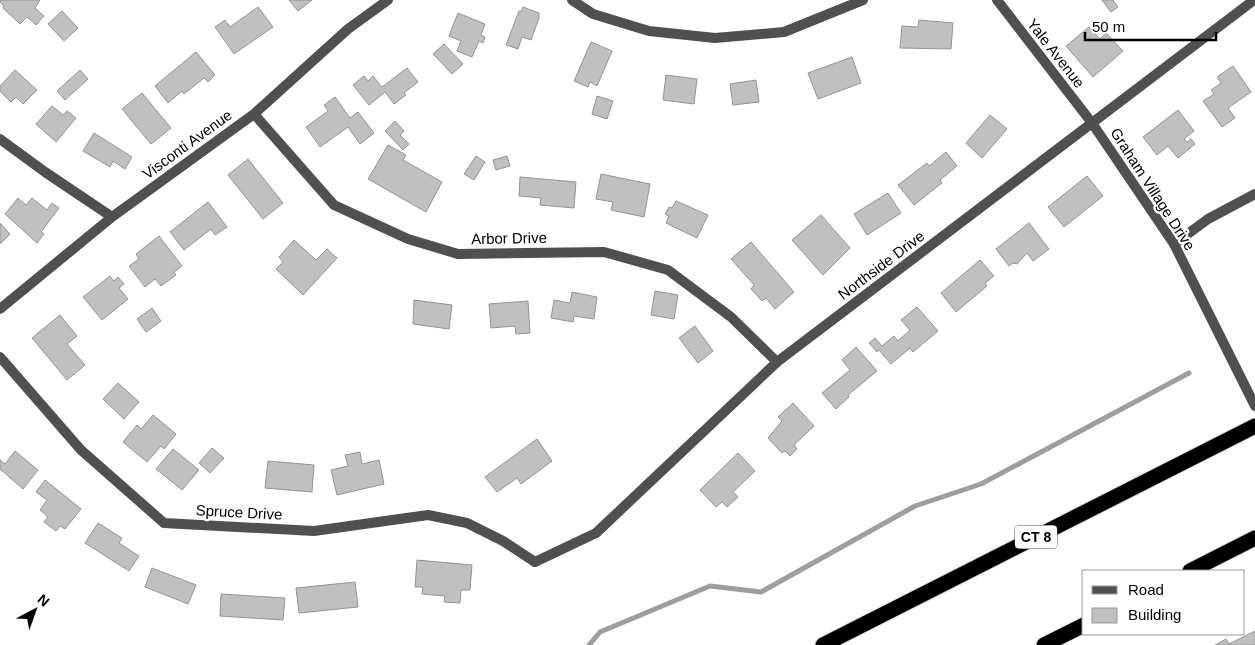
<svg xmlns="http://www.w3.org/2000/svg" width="1255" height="645" font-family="Helvetica,sans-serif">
	<rect width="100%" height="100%" fill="#fff"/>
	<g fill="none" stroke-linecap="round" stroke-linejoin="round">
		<path stroke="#9e9e9e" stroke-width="5" d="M589,645l11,-13 110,-46 51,6 154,-86 66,-22 208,-111"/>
	</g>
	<path fill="#c0c0c0" stroke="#949494" d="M1,0h39l-5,8 9,8 -8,9 -9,-8 -7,7 -17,-16 1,-2 -4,-4z
		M289,0h23l-14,11z
		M1102,0h11l5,7 -7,5z
		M258,7l15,20 -39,27 -19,-27 10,-7 5,7z
		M523,7l16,6v5l-8,22 -9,-3 -4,12 -12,-4 13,-34 2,1z
		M62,11l16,17 -14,13 -16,-17z
		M458,13l27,11 -4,11 4,2 -2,6 -4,-2 -7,16 -15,-6 4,-10 -12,-5z
		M919,20l34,3 -2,26 -51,-1 2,-22 16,1z
		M1089,27l11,12 6,-6 17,18 -30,26 -27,-31z
		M591,42l21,9 -15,35 -7,-4 -2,5 -14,-6z
		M444,44l19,20 -11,10 -19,-20z
		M196,52l19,23 -7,7 -4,-4 -20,16 -2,-3 -14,12 -13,-17z
		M852,57l9,26 -43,16 -10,-26z
		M1233,66l18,26 -23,16 7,10 -13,9 -19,-26 11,-7 -3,-4 10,-7 -4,-6z
		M407,68l11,14 -14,11 2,2 -12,9 -9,-12 -16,13 -16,-20 11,-9 4,5 5,-5 9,11z
		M15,70l22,20 -14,14 -7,-7 -5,5 -11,-11v-5z
		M80,70l8,9 -23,21 -8,-9z
		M666,75l31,4 -3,25 -31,-4z
		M756,80l3,22 -26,3 -3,-21z
		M142,93l29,35 -20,16 -29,-35z
		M597,96l16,5 -6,18 -15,-5z
		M335,97l15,21 8,-6 16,21 -14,11 -12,-17 -28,20 -14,-20 22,-16 -4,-6z
		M52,106l11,9 4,-4 9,7 -20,24 -20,-18z
		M1178,110l16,21 -10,8 3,3 4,-3 4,5 -17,14 -10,-12 -11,9 -14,-18z
		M990,115l17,14 -25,29 -16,-15z
		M395,121l9,10 -4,4 9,9 -6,6 -18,-19z
		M94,133l38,24 -7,12 -12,-8 -3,6 -27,-16z
		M388,145l18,10 -3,5 39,22 -16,30 -58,-33z
		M946,152l11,14 -17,14 2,3 -28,22 -16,-20 29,-22 2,3z
		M476,156l9,6 -11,18 -10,-6z
		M507,156l3,10 -14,4 -3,-10z
		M248,159l35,44 -20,16 -35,-44z
		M601,174l49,10 -6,33 -33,-7 2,-8 -17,-3z
		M1087,176l16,20 -39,31 -16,-20z
		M520,177l56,5 -2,26 -34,-3 1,-7 -22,-2z
		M888,193l13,20 -34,22 -13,-21z
		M18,198l8,7 6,-7 15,12 5,-7 7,5 -18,24 3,2 -7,9 -32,-29z
		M676,201l32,14 -11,23 -31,-15 3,-7 -4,-2 4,-7 3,1z
		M208,202l19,25 -12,8 -4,-6 -27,21 -14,-18z
		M821,215l29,33 -27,27 -31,-35z
		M0,223l10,11 -10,10z
		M1029,223l20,26 -16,12 -6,-8 -10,11 -4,-1 -4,3 -13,-17z
		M159,236l23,30 -8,6 2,3 -15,11 -6,-7 -10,8 -16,-21 10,-7 -3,-5z
		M294,240l22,20 11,-11 10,9 -34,37 -27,-26 7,-7 -4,-5z
		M751,242l43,50 -19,17 -9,-11 -4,3 -11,-12 3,-4 -23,-26z
		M980,260l14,16 -9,7 2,3 -31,26 -15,-19z
		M110,276l4,5 4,-4 6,7 -5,4 9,11 -26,21 -19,-23z
		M655,291l23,4 -4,24 -23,-4z
		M572,292l25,5 -3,22 -20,-3 -1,6 -22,-4 3,-18 16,3z
		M414,300l38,5 -3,24 -36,-5z
		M528,301l2,32 -14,1 -1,-8 -24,2 -2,-24z
		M917,307l21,24 -25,21 -3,-4 -19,16 -12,-14 -2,2 -8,-9 6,-5 7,8 12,-10 4,5 12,-11 -9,-10z
		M152,308l9,13 -15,11 -9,-13z
		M60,315l17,21 -10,8 18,21 -18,15 -35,-42z
		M695,326l18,25 -15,12 -19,-25z
		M856,347l21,24 -29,24 1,2 -13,12 -14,-16 28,-23 -8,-10z
		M118,383l21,19 -15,17 -21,-20z
		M793,403l21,23 -20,19 3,4 -7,7 -5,-5 -3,2 -14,-15 14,-17 -4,-4z
		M153,415l23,19 -12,15 -3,-3 -14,16 -24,-20 14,-17 4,4z
		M537,439l15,22 -31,23 -4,-6 -20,14 -12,-15z
		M212,448l12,10 -14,15 -11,-10z
		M173,449l26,21 -17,20 -26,-21z
		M15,451l23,19 -15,19 -23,-20v-9l5,4z
		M360,452l2,12 17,-4 5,24 -47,11 -6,-25 17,-4 -3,-11z
		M738,453l17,18 -22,21 5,5 -11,10 -5,-5 -6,5 -16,-17z
		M268,461l46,4 -2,27 -47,-4z
		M45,480l36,29 -16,20 -5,-3 -4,5 -12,-9 4,-5 -8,-7 7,-10 -11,-8z
		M98,523l24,15 -3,5 20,13 -10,15 -44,-28z
		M417,560l55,5 -2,25h-9l-1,13 -16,-1 1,-6 -23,-2 1,-7h-8z
		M152,568l44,17 -8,19 -43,-17z
		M355,582l3,25 -59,6 -3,-25z
		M221,594l64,4 -2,22 -63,-4z
		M1255,631v14h-40l11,-6 3,5z"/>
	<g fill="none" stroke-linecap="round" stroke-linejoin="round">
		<g stroke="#dbdbdb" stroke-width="17">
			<path id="motorway" d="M1190,571l65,-33
				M823,645l432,-219
				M1044,645l40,-20"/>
		</g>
		<path stroke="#505050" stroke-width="10" d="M1174,244l34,-25 47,-25"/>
		<path stroke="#505050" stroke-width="10" d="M572,0l21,14 56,17 66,7 69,-6 79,-32
			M997,0l95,123 82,121 81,162
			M254,114l80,91 74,34 50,15 146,-2 64,18 63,47 46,45
			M0,139l45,33 67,45
			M0,309l112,-92 142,-103 94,-85 40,-29
			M0,357l81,93 83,73 150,8 114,-16 39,8 36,18 32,21 61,-29 181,-171 477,-362"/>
		<use href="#motorway" stroke="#000" stroke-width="15"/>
	</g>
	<g text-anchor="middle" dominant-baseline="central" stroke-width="4.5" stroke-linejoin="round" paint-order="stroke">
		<rect fill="#fff" stroke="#4c4c4c" stroke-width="1" x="1015" y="525.5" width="42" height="23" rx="4"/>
		<g font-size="14" font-weight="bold" fill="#000">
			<text x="1036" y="537">CT 8</text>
		</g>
		<g font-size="15" fill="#000" stroke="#fff">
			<text transform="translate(1056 53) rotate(52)">Yale Avenue</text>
			<text transform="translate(187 144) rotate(-36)">Visconti Avenue</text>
			<text transform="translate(1153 189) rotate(57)">Graham Village Drive</text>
			<text transform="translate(509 238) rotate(-1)">Arbor Drive</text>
			<text transform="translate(881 265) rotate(-37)">Northside Drive</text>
			<text transform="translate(239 512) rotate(3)">Spruce Drive</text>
		</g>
	</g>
	<rect x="1082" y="570" width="162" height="65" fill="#ffffff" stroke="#999999"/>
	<rect x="1092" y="586" width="25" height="8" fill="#505050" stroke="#999999"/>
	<text x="1128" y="595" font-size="15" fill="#000000">Road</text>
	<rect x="1092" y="608" width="25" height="15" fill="#c0c0c0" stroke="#999999"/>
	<text x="1128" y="620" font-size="15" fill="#000000">Building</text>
	<g transform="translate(35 610) rotate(41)" stroke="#ffffff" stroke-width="4" paint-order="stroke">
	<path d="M0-4L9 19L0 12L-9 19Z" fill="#000000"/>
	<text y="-8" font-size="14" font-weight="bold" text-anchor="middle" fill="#000000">N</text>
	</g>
	<path d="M1085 32v8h131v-8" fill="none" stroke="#000000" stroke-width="2.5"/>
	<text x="1092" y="32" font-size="15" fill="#000000" stroke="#ffffff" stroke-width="4" paint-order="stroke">50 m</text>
</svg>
